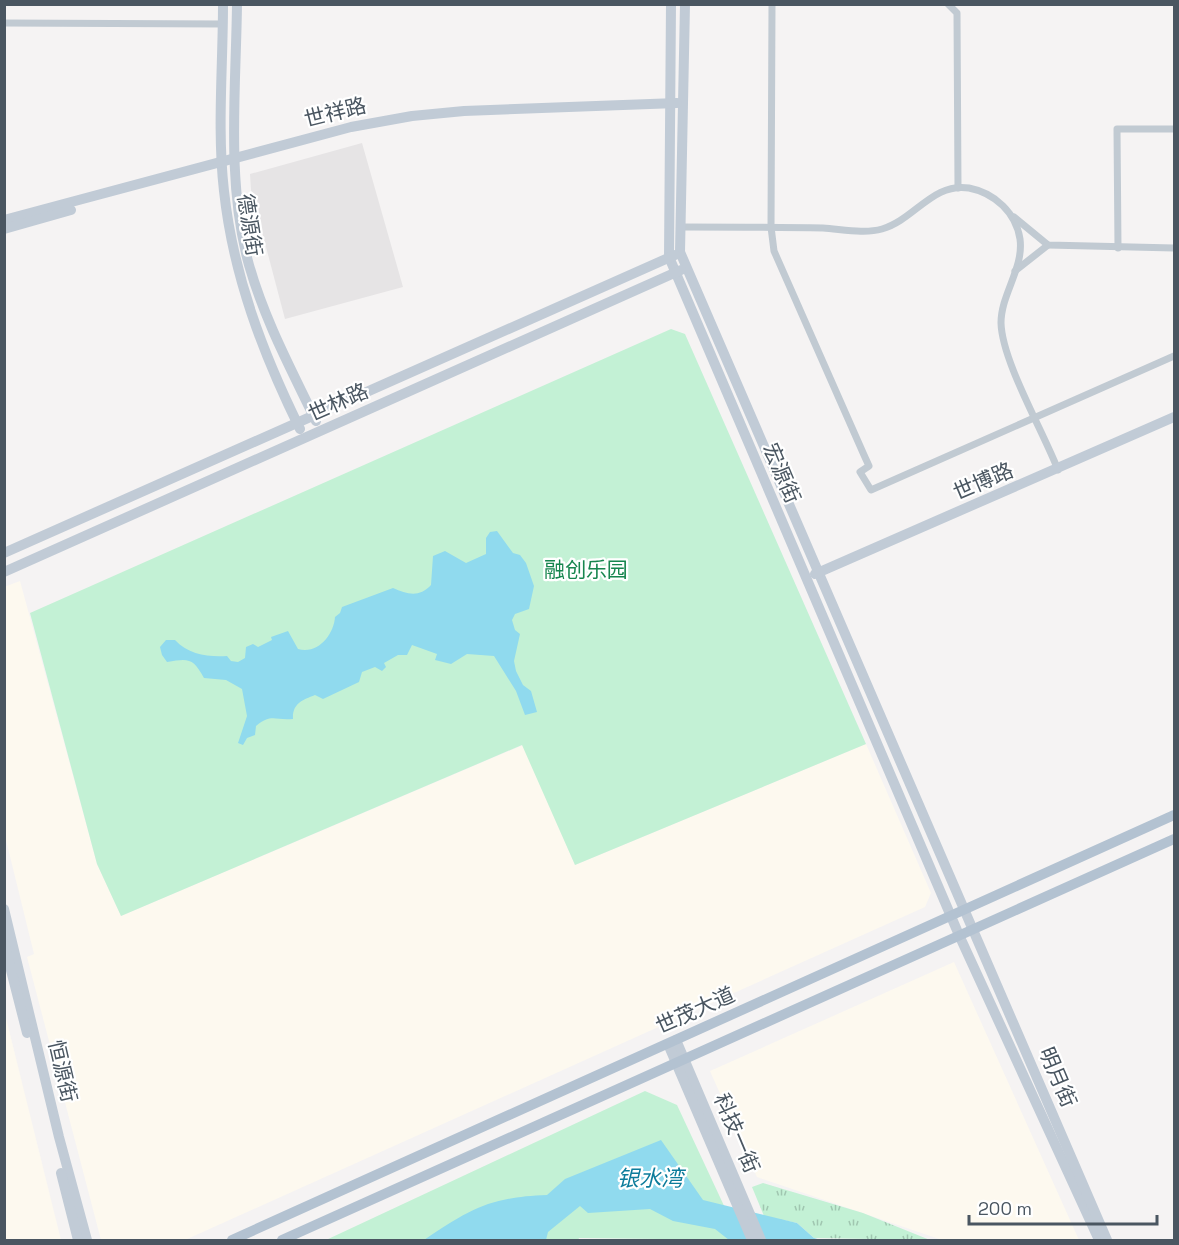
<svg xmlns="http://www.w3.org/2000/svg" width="1179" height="1245" font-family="'Space Grotesk','Noto Sans SC',sans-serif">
	<defs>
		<pattern id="grass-tufts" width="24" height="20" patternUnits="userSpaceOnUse" patternTransform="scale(1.5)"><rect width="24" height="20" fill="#c3f1d5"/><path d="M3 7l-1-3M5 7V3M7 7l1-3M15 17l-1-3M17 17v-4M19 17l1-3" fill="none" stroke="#a0c6b0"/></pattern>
	</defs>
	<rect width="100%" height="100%" fill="#f5f3f3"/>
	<g fill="#fdf9ef">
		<polygon points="20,581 97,864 121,916 523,745 575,865 866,744 931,893 925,907 185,1240 101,1240 27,957 34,954 5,836 4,587"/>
		<polygon points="954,962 1079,1240 942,1240 757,1177 710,1071"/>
		<polygon points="5,1014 61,1240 5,1240"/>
	</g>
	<polygon fill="#e6e4e5" points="362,143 403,287 285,319 251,190 250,174"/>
	<polygon fill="url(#grass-tufts)" points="763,1183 863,1213 930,1240 814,1238 797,1223 764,1216 752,1187"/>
	<g fill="#c3f1d5">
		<polygon points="671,329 685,334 866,744 575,865 522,745 121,916 97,864 30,613"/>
		<polygon points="645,1091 677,1105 740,1240 579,1238 578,1240 326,1240"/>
	</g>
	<g fill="#90daee">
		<path d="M497,531l16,22 7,2 6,8 8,23 -5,23 -14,5 -3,6 3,10 5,4 -6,27 2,10 7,14 8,6 6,21 -12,3 -9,-24 -22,-35 -27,-2 -16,10 -16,-4 2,-6 -25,-9 -5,10h-9l-14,8 2,4 -4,4 -7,-4 -13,5 -3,10 -36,17 -8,-4c-13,5 -23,9 -22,24 -18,2 -21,-6 -37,7l-1,9 -8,3 -4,7 -5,-2 9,-27 -5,-27 -16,-9 -22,-2c-11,-20 -15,-20 -37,-16l-5,-7 -2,-8 6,-7h9c14,15 33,17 52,16l4,5 7,1 7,-4 1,-11 7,-3 5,3 14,-7 -1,-3 17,-6 10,18c20,6 36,-15 37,-32l5,-4 2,-6 51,-19c14,6 26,10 38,-3l2,-29 12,-5 21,12 20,-9v-16l4,-6z"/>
		<path d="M661,1140l42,60 94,23 17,15 7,2h-92l-14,-11 -42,-8 -23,-12 -62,4 -8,-7 -32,26 -2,8h-122c46,-31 66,-43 123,-45l18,-16z"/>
	</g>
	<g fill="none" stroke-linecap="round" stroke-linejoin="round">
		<g stroke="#c1cad2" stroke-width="7">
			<polyline points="772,4 771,227 774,251 864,455 869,466 860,472 871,490 1174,356"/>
			<polyline points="948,4 957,13 958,188"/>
			<polyline points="4,23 223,24"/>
			<polyline points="1014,217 1048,245 1174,248"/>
			<path d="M682,227c47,0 94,0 141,1 18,1 41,6 59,1 32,-9 51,-47 87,-41 26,5 47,25 51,51 4,29 -19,55 -19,84 1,38 42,108 57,147"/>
			<polyline points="1118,248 1117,129 1174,129"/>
			<polyline points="1015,271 1048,245"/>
		</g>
		<g stroke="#c1cbd6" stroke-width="10">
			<path d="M223,4c0,62 -6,126 1,187 9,84 39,163 76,238"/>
			<path d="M237,4c-1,86 -11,178 12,261 16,56 42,104 67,156"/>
			<polyline points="671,4 669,257 959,935 1099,1240"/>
			<polyline points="685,4 680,252 1107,1240"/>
			<polyline points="4,220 351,127 412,116 464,111 677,103"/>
			<polyline points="4,229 71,210"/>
			<polyline points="4,553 675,255"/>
			<polyline points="4,572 681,270"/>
			<polyline points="815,574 1174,417"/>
			<polyline points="4,909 59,1137 87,1240"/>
			<polyline points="4,943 27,1033"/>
			<polyline points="676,1040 761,1240"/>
			<polyline points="668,1044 752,1240"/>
			<polyline points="61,1173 78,1240"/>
		</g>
		<g stroke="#b3c2d1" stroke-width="10">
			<polyline points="232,1240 1174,815"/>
			<polyline points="282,1240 1174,839"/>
		</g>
	</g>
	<g text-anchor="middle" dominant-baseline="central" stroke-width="4.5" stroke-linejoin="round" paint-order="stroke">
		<g font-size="21" fill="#4a5661" stroke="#fff">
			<text transform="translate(335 112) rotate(-14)">世祥路</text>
			<text transform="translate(250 225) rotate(81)">德源街</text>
			<text transform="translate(338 402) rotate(-24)">世林路</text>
			<text transform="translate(782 473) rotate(67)">宏源街</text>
			<text transform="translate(983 481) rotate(-23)">世博路</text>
			<text transform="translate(695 1010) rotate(-24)">世茂大道</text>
			<text transform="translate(63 1071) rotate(77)">恒源街</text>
			<text transform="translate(1058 1077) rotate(67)">明月街</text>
			<text transform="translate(737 1133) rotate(67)">科技一街</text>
		</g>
		<g font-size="21" fill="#17864f" stroke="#fff">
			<text x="586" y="569">融创乐园</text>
		</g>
		<g font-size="22" font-style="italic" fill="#0c7c9b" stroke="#fff">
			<text x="650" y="1178">银水湾</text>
		</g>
	</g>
	<rect width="1179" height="1245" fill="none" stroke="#4a5661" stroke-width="12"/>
	<path d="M969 1215v9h188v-9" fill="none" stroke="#4a5661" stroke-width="3"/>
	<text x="978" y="1215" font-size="18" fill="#4a5661" stroke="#ffffff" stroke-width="4.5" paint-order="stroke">200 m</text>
</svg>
